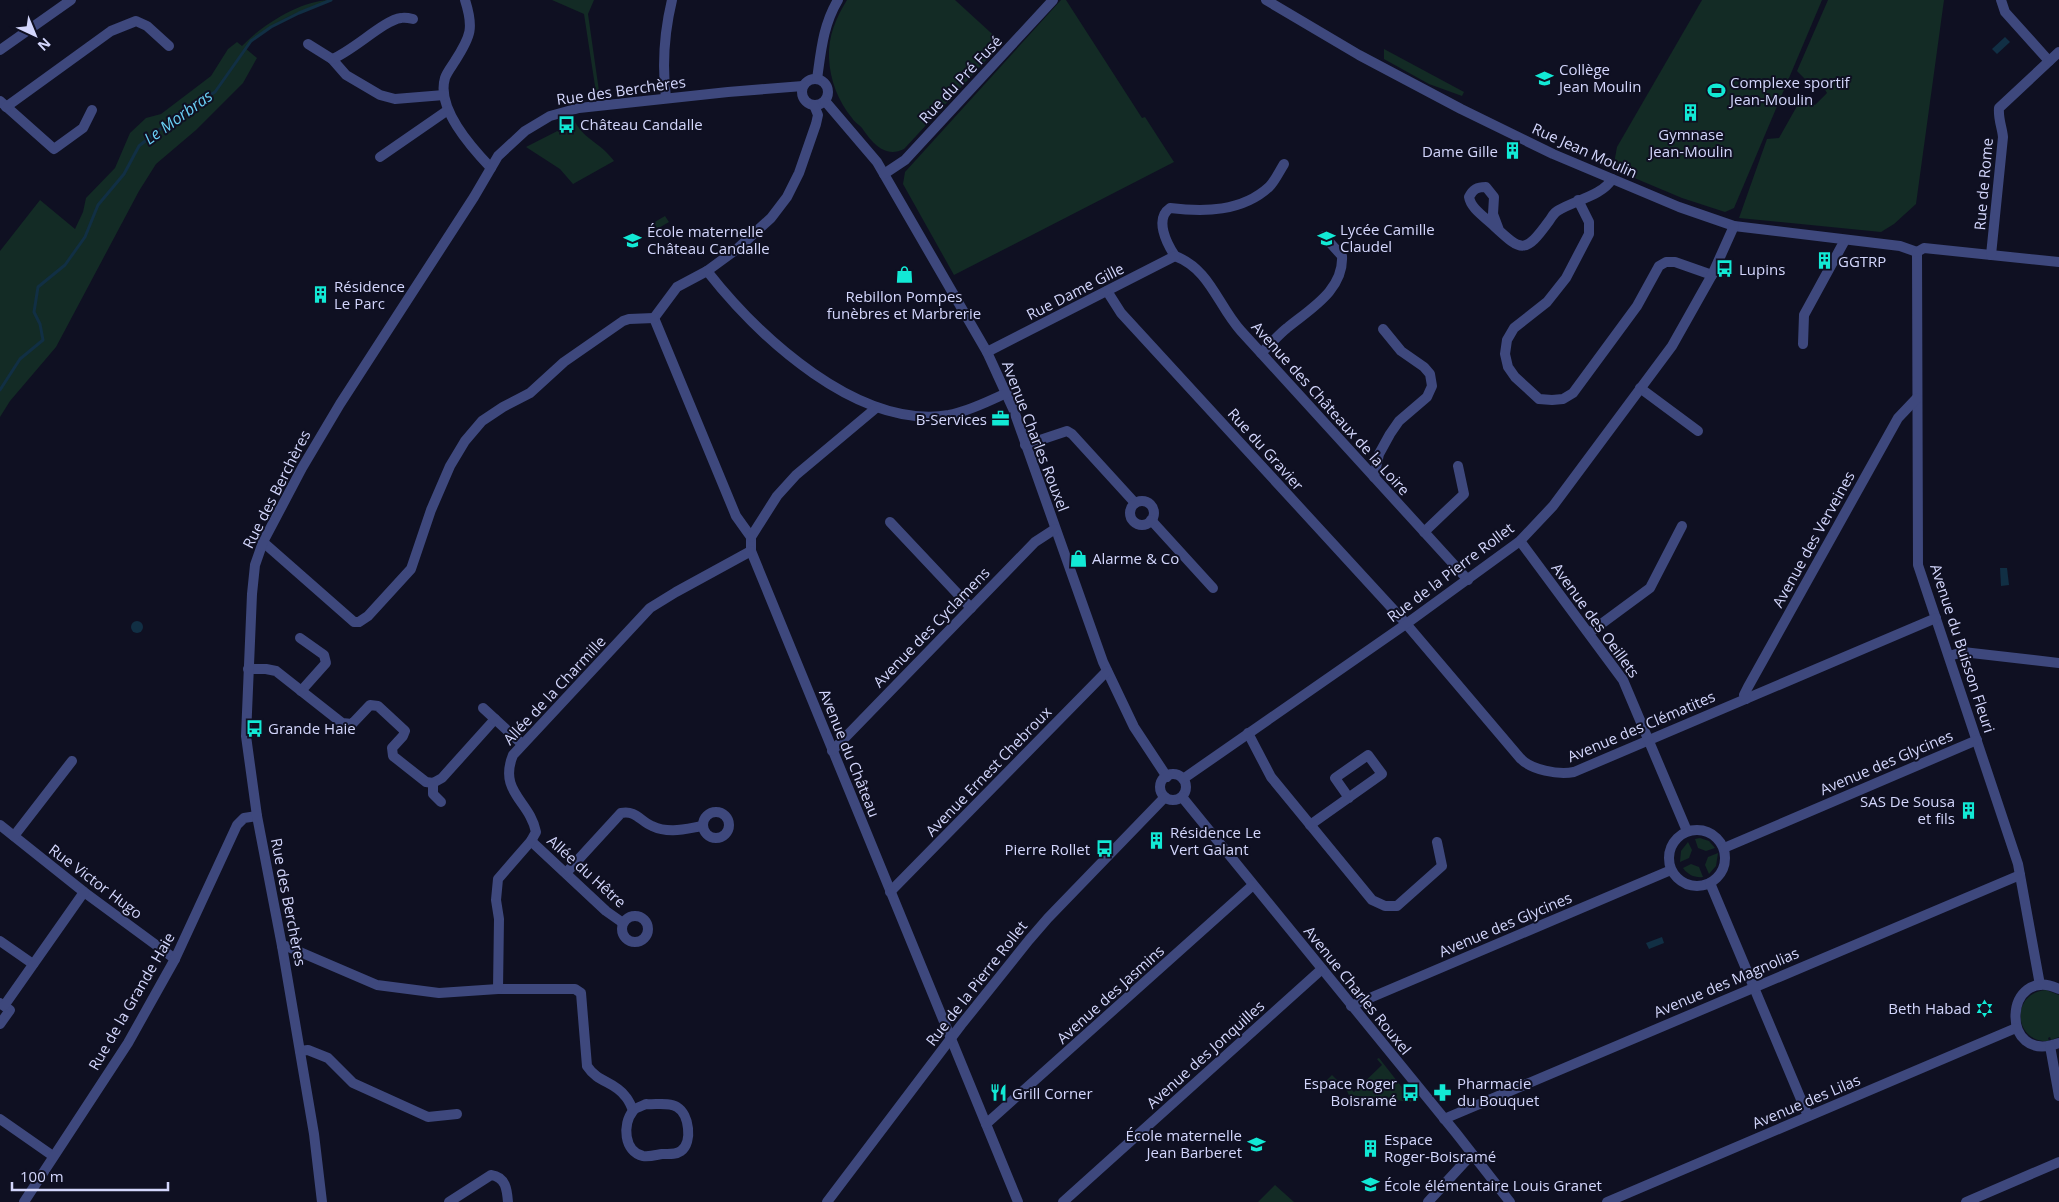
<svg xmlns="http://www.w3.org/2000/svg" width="2059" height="1202" font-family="'Open Sans',sans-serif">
	<rect width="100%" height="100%" fill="#0f1022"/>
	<g fill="#132b25">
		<path d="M331,0c-30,10 -65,24 -86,48l12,10 -14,25 -47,47 -40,34 -17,27 -83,156 -46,54 -10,16v-166l40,-51 35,29 8,-17 3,-14 29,-30 15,-35 16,-15 15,-4 50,-38 17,-27 9,-7 5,4c20,-21 59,-46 89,-46z"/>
		<polygon points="552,0 594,0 588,14 600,98 597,99 584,14"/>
		<path d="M847,0h108l47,43 -98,106c-20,10 -33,-8 -42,-21 -3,-4 -7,-5 -10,-10 -14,-17 -22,-38 -23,-60 -1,-22 7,-40 18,-58z"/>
		<polygon points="1061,0 1066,0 1142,118 1145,117 1174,162 954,275 903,184 905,172"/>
		<polygon points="1702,0 1822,0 1734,208 1725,212 1682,198 1613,169 1617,147"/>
		<polygon points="1828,0 1944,0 1916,204 1894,224 1881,232 1739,218 1767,139 1779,138 1801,99 1815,105 1827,93 1820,81 1811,85 1797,71"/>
		<polygon points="1384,49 1464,92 1462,96 1429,84 1384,59"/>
		<path d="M575,122c10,18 26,21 39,39l-41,23 -13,-15 -34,-22z"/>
		<polygon points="665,216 669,222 657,229 653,223"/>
		<polygon points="1700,838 1709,841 1715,848 1706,851 1698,848 1695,839"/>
		<polygon points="1688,842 1692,850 1689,858 1680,862 1681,851"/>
		<polygon points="1718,853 1716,866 1709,874 1705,865 1708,857"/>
		<path d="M1691,864l8,3 4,10c-8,1 -15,-2 -20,-9z"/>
		<path d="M2046,990l13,5v42l-8,3 -1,-3 -2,1 1,3c-36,2 -39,-48 -3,-51z"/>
		<polygon points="1379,1058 1404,1090 1402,1092 1406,1096 1409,1095 1412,1102 1349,1095 1346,1089 1349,1087 1354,1092 1382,1065 1377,1059"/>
		<polygon points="1332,1075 1337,1080 1322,1093 1318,1089"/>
		<polygon points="1275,1185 1294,1202 1258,1202"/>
	</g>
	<g fill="#112f44">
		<polygon points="2005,37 2010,42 1997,54 1992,49"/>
		<polygon points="2000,568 2007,568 2009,585 2001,586"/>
		<circle cx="137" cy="627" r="6"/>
		<polygon points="1662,937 1664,943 1649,949 1646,943"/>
	</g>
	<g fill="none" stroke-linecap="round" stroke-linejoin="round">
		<polyline stroke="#112f44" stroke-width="3" points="0,390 20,359 43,340 40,324 34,312 38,287 65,265 85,237 98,205 124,174 139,146 179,114 215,92 251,41 271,27 299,13 331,0"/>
		<g stroke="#3e487d" stroke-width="10">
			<path d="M465,0c9,28 6,36 -10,61 -3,5 -8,11 -10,17 -9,30 26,69 46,90"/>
			<polyline points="1266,0 1359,55 1461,109 1553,154 1679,207 1734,226 1900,246 1917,252"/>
			<polyline points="2001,0 2005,12 2049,61"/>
			<polyline points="308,44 332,59 346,75 380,95 395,99 444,95"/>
			<polyline points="0,50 71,0"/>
			<path d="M332,59c21,-8 52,-39 69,-41 4,-1 8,0 12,1"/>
			<circle cx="815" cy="92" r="13"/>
			<path d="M817,79c4,-28 6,-54 21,-79"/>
			<path d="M666,98c-4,-33 -2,-65 6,-98"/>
			<polyline points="0,101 54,149 83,128 92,110"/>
			<polyline points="825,101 877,162 987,352 1014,411 1103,662 1134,727 1167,777"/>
			<polyline points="6,107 111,31 136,21 147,26 169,46"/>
			<polyline points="380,157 448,110"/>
			<polyline points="884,174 905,160 1053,0"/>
			<polyline points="1578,200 1589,222 1589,234 1566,278 1547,302 1514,328 1507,340 1505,354 1508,367 1515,377 1539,399 1552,400 1563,399 1573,393 1637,306 1659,266 1666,262 1675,262 1712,275"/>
			<path d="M1499,230l-6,-16 1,-17 -8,-10c-9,0 -13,2 -17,10 2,12 16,20 25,29 28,26 31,28 55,-5 3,-4 5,-9 10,-11 16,-10 43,-14 53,-31"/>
			<polyline points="1917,252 1918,565 2018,864 2040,985"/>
			<polyline points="1917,252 1924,248 2059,262"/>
			<path d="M1991,255l12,-118c-1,-10 -5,-18 -4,-29l60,-56"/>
			<path d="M1175,256c35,13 43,50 66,75 75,83 151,166 227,249"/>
			<path d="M1175,256c-8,-12 -21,-37 -5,-48 34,4 72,4 99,-21 6,-6 10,-15 15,-23"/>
			<path d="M707,271c52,66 151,159 242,144 21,-4 39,-14 58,-22"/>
			<path d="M1107,291l14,22 281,306 118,139c11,12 38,17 54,14l362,-154"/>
			<polyline points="654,318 736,516 751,537 751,551 1018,1202"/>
			<polyline points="654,318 677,287 707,271 737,249 771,218 787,197 799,173 816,124 818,115 814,105"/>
			<polyline points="1803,344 1804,315 1845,240"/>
			<polyline points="987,352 1175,256"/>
			<path d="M1261,353c9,-8 17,-18 26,-25 23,-19 57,-38 55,-72l-18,-20"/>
			<polyline points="1640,388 1698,431"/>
			<polyline points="1025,445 1067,431 1072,434 1135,503"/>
			<polyline points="1374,477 1379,454 1390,434 1399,421 1427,397 1432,386 1430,374 1424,367 1401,351 1383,329"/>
			<circle cx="1142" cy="513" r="12"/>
			<polyline points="1151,520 1213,588"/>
			<polyline points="890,522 971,608"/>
			<polyline points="1424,532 1464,494 1458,466"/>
			<polyline points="751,537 777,496 796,475 876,408"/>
			<polyline points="1520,541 1623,680 1687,831"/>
			<polyline points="263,542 354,622 359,622 368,616 411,569 431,510 450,466 465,441 482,421 503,407 530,393 564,362 623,321 629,319 654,318"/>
			<polyline points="1589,633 1650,588 1682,526"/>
			<polyline points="300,638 324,655 326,663 301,691"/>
			<polyline points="1949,656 1963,652 2059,663"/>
			<polyline points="248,669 266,669 276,671 342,723 352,724 370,705 378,706 405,731 403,736 392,748 393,756 426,782 433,783 442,778 495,719"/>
			<polyline points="1746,699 1744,695 1748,687 1898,418 1917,398"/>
			<polyline points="483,708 522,744"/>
			<polyline points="1248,733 1271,777 1372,900 1385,906 1397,906 1442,866 1437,842"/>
			<polyline points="832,751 1035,542 1055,529"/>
			<circle cx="1173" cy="787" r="13"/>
			<polyline points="1183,779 1406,624 1520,541 1553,506 1672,346 1712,275 1734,226"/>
			<polyline points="433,783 433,794 441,802"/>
			<polyline points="1182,797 1456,1133 1510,1202"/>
			<circle cx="716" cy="825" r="13"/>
			<polyline points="0,825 84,892 175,959"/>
			<polyline points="1310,825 1382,774 1368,755 1335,778 1349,798"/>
			<circle cx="1697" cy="858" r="28"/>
			<polyline points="14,836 72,761"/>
			<polyline points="531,841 606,911 623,923"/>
			<polyline points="1724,848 1977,740"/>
			<path d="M566,873l55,-60c15,-3 19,8 31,13 17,8 33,3 51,0"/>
			<polyline points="1710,883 1808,1116"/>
			<polyline points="890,892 1107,671"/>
			<circle cx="635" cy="929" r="13"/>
			<polyline points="0,941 33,964"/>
			<path d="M282,946h4l91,39 62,8 59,-4h77l6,4 6,73c11,17 27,15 38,30 4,4 6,10 8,14"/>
			<path d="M498,989l1,-70 -3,-19 2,-21 33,-38 5,-9c-6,-31 -38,-40 -23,-77l137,-147 26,-16 75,-41"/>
			<path d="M2059,989c-55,-26 -61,77 0,54"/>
			<polyline points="0,1003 10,1010 0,1024"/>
			<polyline points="4,1006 84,892"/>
			<polyline points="1351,1006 1671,870"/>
			<polyline points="2050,1046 2059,1096"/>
			<polyline points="300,1051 308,1050 328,1058 353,1083 428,1117 457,1114"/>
			<path d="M646,1104c9,1 23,-2 31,3 12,7 16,35 4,44 -6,4 -12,3 -19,3 -6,1 -13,3 -19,2 -19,-4 -21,-32 -10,-45 2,-3 9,-5 13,-7z"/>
			<polyline points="0,1119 53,1156"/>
			<polyline points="1444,1119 2020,875"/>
			<polyline points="986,1124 1253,885"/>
			<polyline points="24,1202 128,1043 175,959 237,825 244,818 257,816"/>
			<polyline points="322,1202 314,1134 282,946 257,816 246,736 252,594 255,565 263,542 302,468 340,404 474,197 498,156 525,131 550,116 579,108 728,92 803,86"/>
			<path d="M449,1202l42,-27c15,2 16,15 17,27"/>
			<polyline points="827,1202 961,1025 1029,940 1048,918 1165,797"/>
			<polyline points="1063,1202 1322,969"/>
			<polyline points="1428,1202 1472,1154"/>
			<polyline points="1607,1202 2016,1028"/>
			<polyline points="1966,1202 2059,1162"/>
		</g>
	</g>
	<defs>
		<symbol id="school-bare" viewBox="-9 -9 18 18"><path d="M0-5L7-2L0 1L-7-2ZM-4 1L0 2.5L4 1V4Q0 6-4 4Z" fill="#12e9d5" stroke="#0f1022" stroke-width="2.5" paint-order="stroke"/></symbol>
		<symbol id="stadium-bare" viewBox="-9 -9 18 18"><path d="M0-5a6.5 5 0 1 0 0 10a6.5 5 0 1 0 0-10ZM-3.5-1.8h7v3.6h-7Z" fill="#12e9d5" stroke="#0f1022" stroke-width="2.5" paint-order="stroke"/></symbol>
		<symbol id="building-bare" viewBox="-9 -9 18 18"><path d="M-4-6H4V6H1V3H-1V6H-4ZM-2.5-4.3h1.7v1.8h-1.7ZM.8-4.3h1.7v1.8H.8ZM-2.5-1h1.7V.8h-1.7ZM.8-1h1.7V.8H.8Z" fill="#12e9d5" stroke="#0f1022" stroke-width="2.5" paint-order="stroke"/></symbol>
		<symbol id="bus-bare" viewBox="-9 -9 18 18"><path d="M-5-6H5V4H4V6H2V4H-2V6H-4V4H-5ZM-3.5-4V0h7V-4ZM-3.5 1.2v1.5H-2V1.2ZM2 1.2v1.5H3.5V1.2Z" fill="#12e9d5" stroke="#0f1022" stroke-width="2.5" paint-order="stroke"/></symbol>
		<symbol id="shop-bare" viewBox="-9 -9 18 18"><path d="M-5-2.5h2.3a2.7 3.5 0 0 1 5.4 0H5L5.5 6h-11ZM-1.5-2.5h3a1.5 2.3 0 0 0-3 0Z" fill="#12e9d5" stroke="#0f1022" stroke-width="2.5" paint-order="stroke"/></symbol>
		<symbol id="office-bare" viewBox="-9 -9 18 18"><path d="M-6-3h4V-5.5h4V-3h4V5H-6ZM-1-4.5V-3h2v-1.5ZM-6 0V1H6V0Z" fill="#12e9d5" stroke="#0f1022" stroke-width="2.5" paint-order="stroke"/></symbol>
		<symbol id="synagogue-bare" viewBox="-9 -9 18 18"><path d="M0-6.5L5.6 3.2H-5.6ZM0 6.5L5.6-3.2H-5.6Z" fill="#12e9d5" stroke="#0f1022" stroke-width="2.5" paint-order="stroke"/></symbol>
		<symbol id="pharmacy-bare" viewBox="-9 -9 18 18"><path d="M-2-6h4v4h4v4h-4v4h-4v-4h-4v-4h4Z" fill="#12e9d5" stroke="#0f1022" stroke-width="2.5" paint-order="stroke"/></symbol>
		<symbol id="restaurant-bare" viewBox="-9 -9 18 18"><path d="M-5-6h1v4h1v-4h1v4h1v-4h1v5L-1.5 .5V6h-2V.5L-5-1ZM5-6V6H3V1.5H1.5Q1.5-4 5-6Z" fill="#12e9d5" stroke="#0f1022" stroke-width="2.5" paint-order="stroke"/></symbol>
	</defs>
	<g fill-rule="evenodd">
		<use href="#school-bare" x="1532" y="66" width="25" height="25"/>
		<use href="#stadium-bare" x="1704" y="78" width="25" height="25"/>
		<use href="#building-bare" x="1678" y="100" width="25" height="25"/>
		<use href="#bus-bare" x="554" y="112" width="25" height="25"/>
		<use href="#building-bare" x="1500" y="138" width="25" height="25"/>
		<use href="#school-bare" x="1314" y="226" width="25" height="25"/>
		<use href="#school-bare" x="620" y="228" width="25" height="25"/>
		<use href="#building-bare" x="1812" y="248" width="25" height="25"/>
		<use href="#bus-bare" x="1712" y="256" width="25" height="25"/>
		<use href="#shop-bare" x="892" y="262" width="25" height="25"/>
		<use href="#building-bare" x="308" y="282" width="25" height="25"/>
		<use href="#office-bare" x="988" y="406" width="25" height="25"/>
		<use href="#shop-bare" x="1066" y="546" width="25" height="25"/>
		<use href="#bus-bare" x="242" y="716" width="25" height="25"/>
		<use href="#building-bare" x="1956" y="798" width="25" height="25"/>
		<use href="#building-bare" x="1144" y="828" width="25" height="25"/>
		<use href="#bus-bare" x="1092" y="836" width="25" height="25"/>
		<use href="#synagogue-bare" x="1972" y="996" width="25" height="25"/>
		<use href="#bus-bare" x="1398" y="1080" width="25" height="25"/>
		<use href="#pharmacy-bare" x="1430" y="1080" width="25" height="25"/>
		<use href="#restaurant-bare" x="986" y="1080" width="25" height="25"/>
		<use href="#school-bare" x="1244" y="1132" width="25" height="25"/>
		<use href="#building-bare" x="1358" y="1136" width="25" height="25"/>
		<use href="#school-bare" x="1358" y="1172" width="25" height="25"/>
	</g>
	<g text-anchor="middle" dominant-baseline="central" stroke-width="4" stroke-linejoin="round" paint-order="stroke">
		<g font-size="15" fill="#d3d6fc" stroke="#0f1022" text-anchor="start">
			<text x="1559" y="69">Collège<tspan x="1559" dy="17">Jean Moulin</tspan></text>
			<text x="1730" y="82">Complexe sportif<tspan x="1730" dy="17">Jean-Moulin</tspan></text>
			<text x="580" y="124">Château Candalle</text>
			<text x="1691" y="134" text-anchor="middle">Gymnase<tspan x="1691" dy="17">Jean-Moulin</tspan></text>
			<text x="1498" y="151" text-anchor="end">Dame Gille</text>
			<text x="1340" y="229">Lycée Camille<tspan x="1340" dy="17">Claudel</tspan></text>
			<text x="647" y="231">École maternelle<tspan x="647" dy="17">Château Candalle</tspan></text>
			<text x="1838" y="261">GGTRP</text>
			<text x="1739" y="269">Lupins</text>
			<text x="334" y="286">Résidence<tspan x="334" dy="17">Le Parc</tspan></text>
			<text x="904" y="296" text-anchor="middle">Rebillon Pompes<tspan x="904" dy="17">funèbres et Marbrerie</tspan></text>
			<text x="987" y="419" text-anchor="end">B-Services</text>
			<text x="1092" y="558">Alarme &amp; Co</text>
			<text x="268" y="728">Grande Haie</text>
			<text x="1955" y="801" text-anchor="end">SAS De Sousa<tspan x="1955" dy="17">et fils</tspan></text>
			<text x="1170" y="832">Résidence Le<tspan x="1170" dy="17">Vert Galant</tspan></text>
			<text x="1090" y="849" text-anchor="end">Pierre Rollet</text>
			<text x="1971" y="1008" text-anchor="end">Beth Habad</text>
			<text x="1397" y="1083" text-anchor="end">Espace Roger<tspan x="1397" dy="17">Boisramé</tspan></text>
			<text x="1457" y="1083">Pharmacie<tspan x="1457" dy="17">du Bouquet</tspan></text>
			<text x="1012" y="1093">Grill Corner</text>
			<text x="1242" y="1135" text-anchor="end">École maternelle<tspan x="1242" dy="17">Jean Barberet</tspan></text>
			<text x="1384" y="1139">Espace<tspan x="1384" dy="17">Roger-Boisramé</tspan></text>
			<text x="1384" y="1185">École élémentaire Louis Granet</text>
		</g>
		<g font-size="15" fill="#d3d6fc" stroke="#0f1022">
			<text transform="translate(960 79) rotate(-47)">Rue du Pré Fusé</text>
			<text transform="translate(621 90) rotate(-8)">Rue des Berchères</text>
			<text transform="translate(1585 150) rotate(24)">Rue Jean Moulin</text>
			<text transform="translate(1983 184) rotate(-85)">Rue de Rome</text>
			<text transform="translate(1075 291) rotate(-27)">Rue Dame Gille</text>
			<text transform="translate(1331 408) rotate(48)">Avenue des Châteaux de la Loire</text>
			<text transform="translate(1036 436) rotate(69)">Avenue Charles Rouxel</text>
			<text transform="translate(1266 449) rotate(48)">Rue du Gravier</text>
			<text transform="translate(276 489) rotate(-63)">Rue des Berchères</text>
			<text transform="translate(1813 539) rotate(-61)">Avenue des Verveines</text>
			<text transform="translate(1450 572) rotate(-37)">Rue de la Pierre Rollet</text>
			<text transform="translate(1596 620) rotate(54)">Avenue des Oeillets</text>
			<text transform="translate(931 627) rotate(-46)">Avenue des Cyclamens</text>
			<text transform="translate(1963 648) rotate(72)">Avenue du Buisson Fleuri</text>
			<text transform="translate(554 690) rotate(-47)">Allée de la Charmille</text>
			<text transform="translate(1641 726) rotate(-23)">Avenue des Clématites</text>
			<text transform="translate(850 753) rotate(68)">Avenue du Château</text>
			<text transform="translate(1886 762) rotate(-23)">Avenue des Glycines</text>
			<text transform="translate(988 771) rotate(-46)">Avenue Ernest Chebroux</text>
			<text transform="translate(587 871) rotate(42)">Allée du Hêtre</text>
			<text transform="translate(96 881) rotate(37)">Rue Victor Hugo</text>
			<text transform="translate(289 902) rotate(79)">Rue des Berchères</text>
			<text transform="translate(1505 924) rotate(-23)">Avenue des Glycines</text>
			<text transform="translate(1726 982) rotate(-23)">Avenue des Magnolias</text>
			<text transform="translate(976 983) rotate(-52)">Rue de la Pierre Rollet</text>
			<text transform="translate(1358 990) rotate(51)">Avenue Charles Rouxel</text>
			<text transform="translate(1110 994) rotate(-42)">Avenue des Jasmins</text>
			<text transform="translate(131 1001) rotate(-60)">Rue de la Grande Haie</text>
			<text transform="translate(1205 1054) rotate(-42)">Avenue des Jonquilles</text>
			<text transform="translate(1806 1101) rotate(-23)">Avenue des Lilas</text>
		</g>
		<g font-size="16" font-style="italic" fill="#69cff4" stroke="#0f1022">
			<text transform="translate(178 117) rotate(-36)">Le Morbras</text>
		</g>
	</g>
	<g transform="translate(35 35) rotate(136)" stroke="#0f1022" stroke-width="4" paint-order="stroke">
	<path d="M0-4L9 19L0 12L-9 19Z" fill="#d3d6fc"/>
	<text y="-8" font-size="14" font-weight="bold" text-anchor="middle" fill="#d3d6fc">N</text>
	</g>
	<path d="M12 1182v8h156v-8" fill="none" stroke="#d3d6fc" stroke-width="2.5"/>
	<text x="20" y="1182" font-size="15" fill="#d3d6fc" stroke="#0f1022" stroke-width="4" paint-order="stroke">100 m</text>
</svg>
